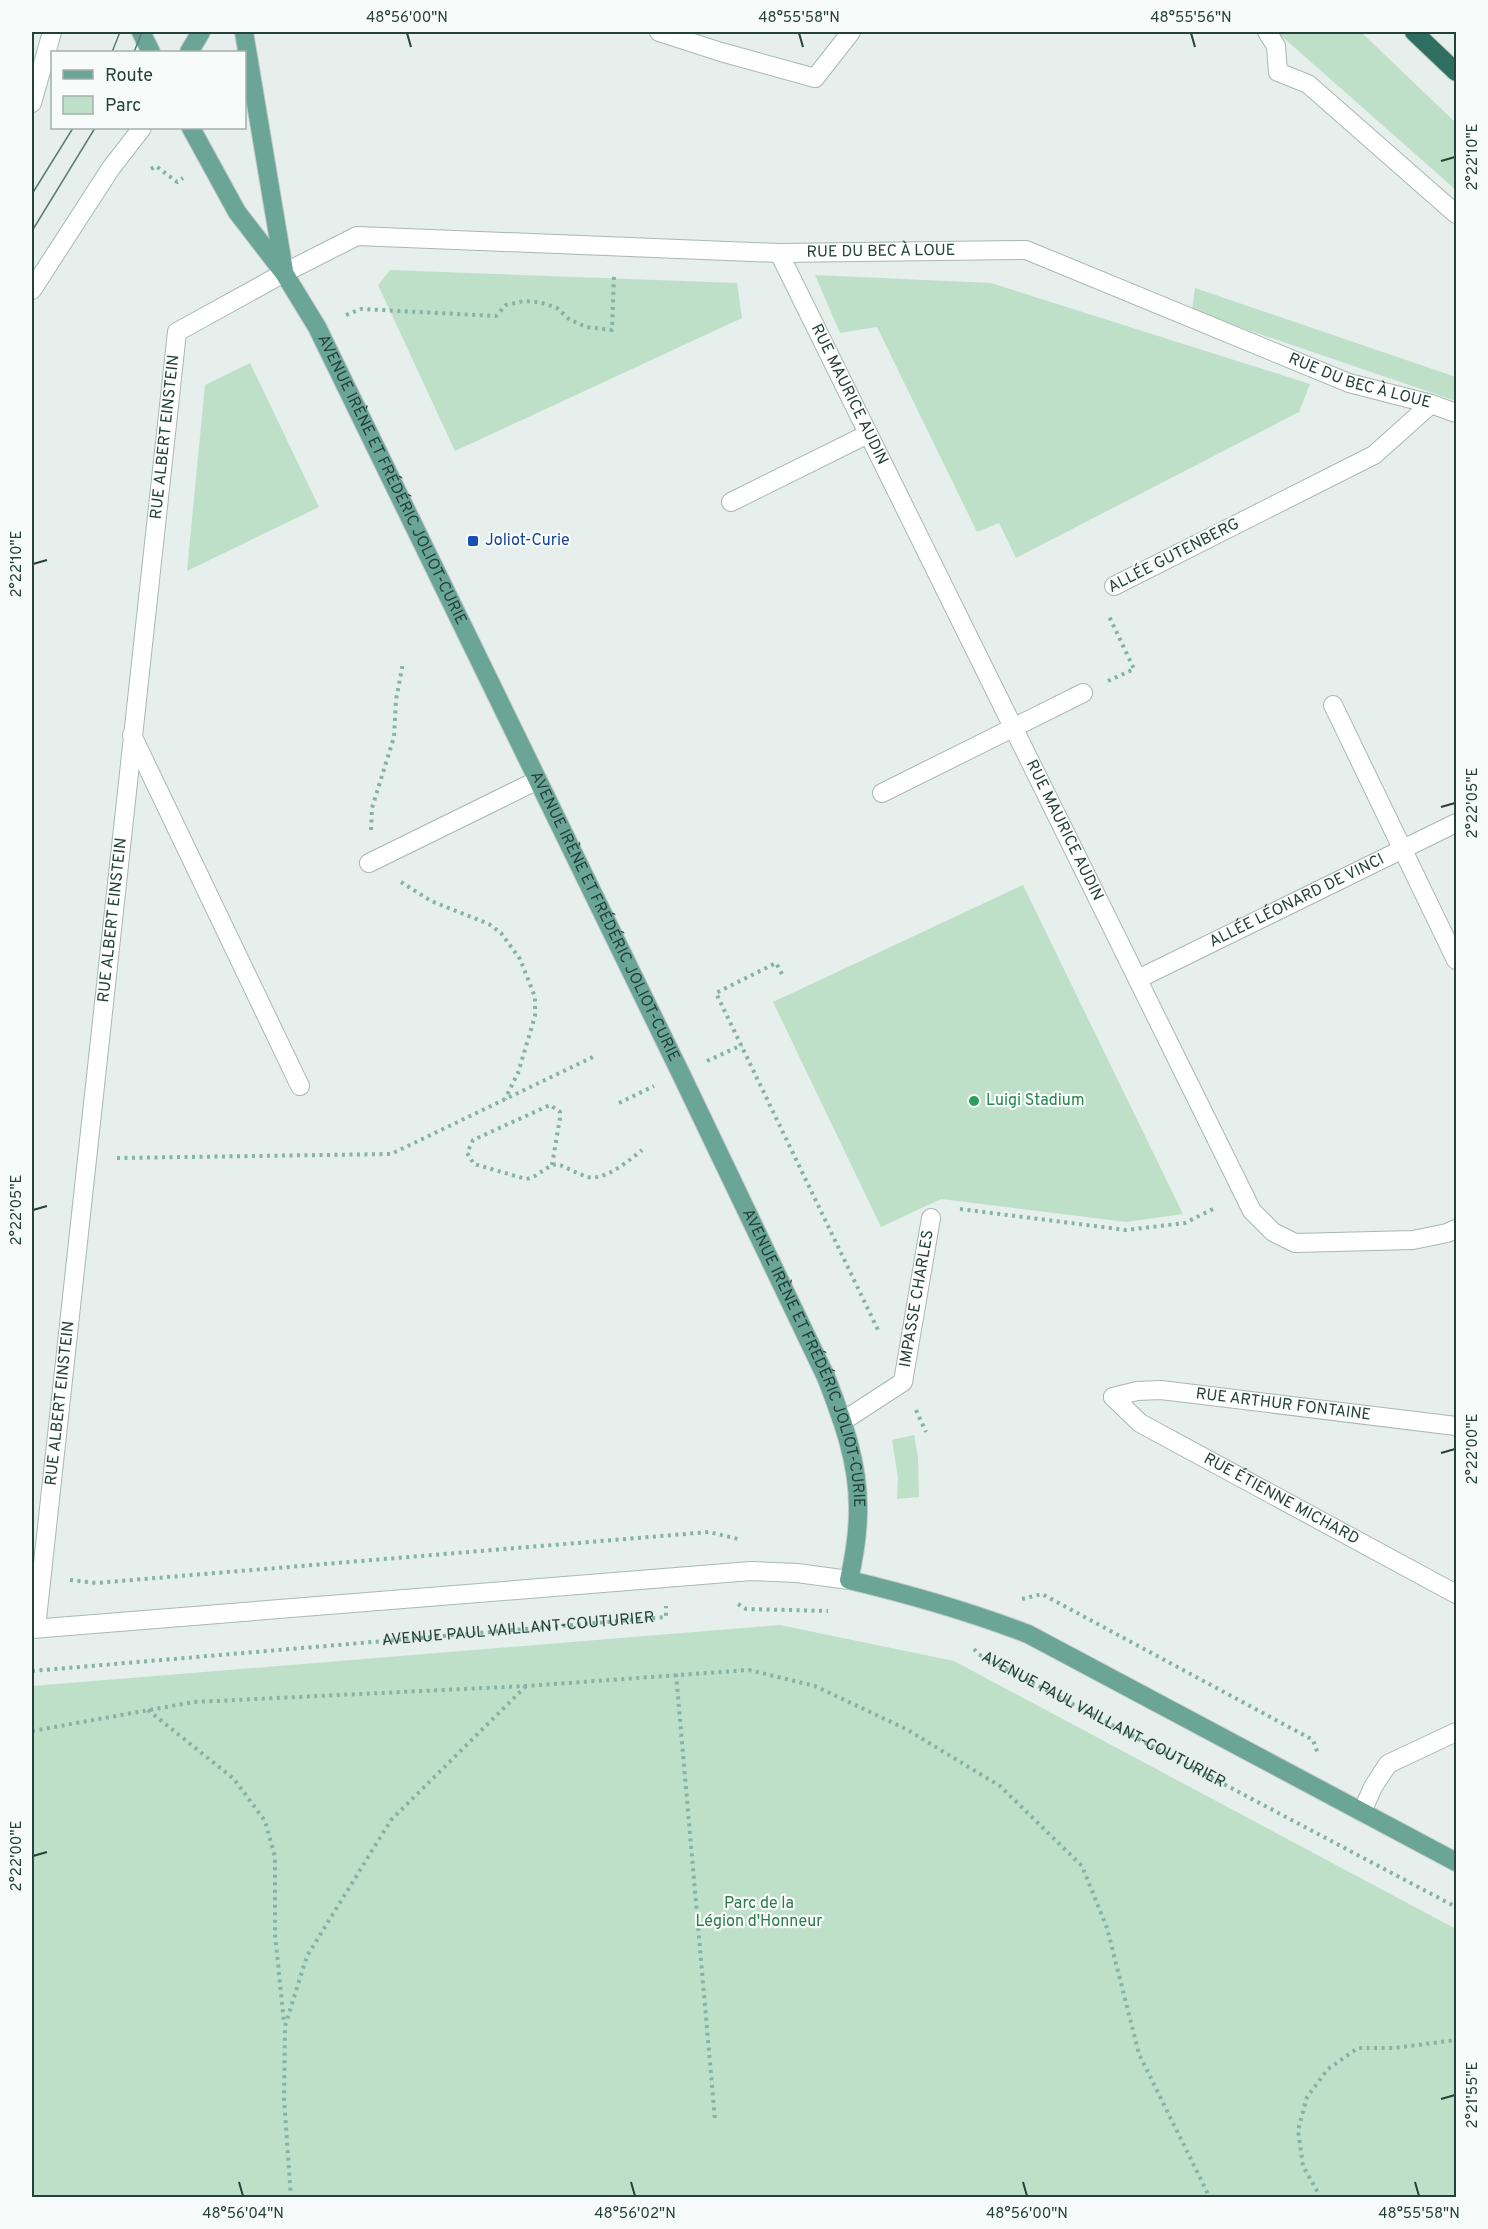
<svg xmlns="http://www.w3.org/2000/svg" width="1488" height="2229" font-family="Overpass,sans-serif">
	<rect width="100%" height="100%" fill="#e6efeb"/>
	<g fill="#bfe0c8">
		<polygon points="1277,32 1361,32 1456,123 1456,190"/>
		<polygon points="390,270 737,283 742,318 455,451 378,285"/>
		<polygon points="815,275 991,283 1310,384 1299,412 1016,558 999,523 977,532 877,327 840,333"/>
		<polygon points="1195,288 1456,377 1456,401 1192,311"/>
		<polygon points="250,363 319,507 187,571 205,385"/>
		<polygon points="1023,885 1183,1214 1126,1222 941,1199 881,1227 773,1002"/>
		<polygon points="914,1435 918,1457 919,1497 897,1499 898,1478 892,1440"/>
		<polygon points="780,1625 954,1661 1456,1929 1456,2197 32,2197 32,1686"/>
	</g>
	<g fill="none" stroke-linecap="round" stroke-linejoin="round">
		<defs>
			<g id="lane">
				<polyline points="659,32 721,52 815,78 851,32"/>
				<polyline points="1267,32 1276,46 1278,72 1308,84 1456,214"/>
				<polyline points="731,502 868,434"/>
				<polyline points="1114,586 1374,455 1431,404"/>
				<polyline points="1333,705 1456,960"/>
				<polyline points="132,735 300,1086"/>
				<polyline points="882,793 1083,693"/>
				<polyline points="369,863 538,780"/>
				<path id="s3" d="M1138,979l318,-156"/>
				<path id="s4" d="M843,1421l60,-39 28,-164"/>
			</g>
			<g id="street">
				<path id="s5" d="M779,253l473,958 21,21 22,11 118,-3 34,-7 9,-4"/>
				<path id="s6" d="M1113,1397l27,26 316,171"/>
				<path id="s7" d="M1113,1397l24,-6 24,-1 295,36"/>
				<path id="s8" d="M36,1628l141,-1296 107,-59 73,-37 422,17 247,-3 323,133 82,21 25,9"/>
				<polyline points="1362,1812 1373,1787 1388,1764 1456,1732"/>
			</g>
			<g id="secondary">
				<polyline points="32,103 52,32"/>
				<polyline points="32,290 111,168 142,128"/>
				<polyline points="32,1629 751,1571 797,1573 849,1580"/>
			</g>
			<g id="primary">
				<polyline points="141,32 151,52"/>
				<polyline points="244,32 284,271"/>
				<polyline points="189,52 201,32"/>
				<path id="s9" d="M191,128l46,84 47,61 33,54 364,747 145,303c17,44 33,87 32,134 0,23 -4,47 -9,69 63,15 119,31 179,54l428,228"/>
			</g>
			<polyline id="highway" points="1414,32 1456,72"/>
		</defs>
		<use href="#lane" stroke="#a8b8b2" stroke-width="20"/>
		<use href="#street" stroke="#a8b8b2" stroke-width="20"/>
		<use href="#secondary" stroke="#a4bbb3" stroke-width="20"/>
		<use href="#primary" stroke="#c2cac8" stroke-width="20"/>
		<use href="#highway" stroke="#c2cac8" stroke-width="20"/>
		<g stroke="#86b3a5" stroke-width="4" stroke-dasharray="3 4.5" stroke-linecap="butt">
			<polyline points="151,169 156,166 177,182 183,178"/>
			<polyline points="346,315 361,309 496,316 506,305 524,301 539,302 557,308 569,319 586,327 612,330 614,275"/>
			<polyline points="1108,681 1134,669 1108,614"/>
			<polyline points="371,830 372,808 394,737 396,700 403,663"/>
			<polyline points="401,882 431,901 489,924 501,933 520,959 535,997 535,1016 518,1073 505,1099"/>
			<polyline points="782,974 776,963 716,993 879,1332"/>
			<polyline points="707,1061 742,1045"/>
			<polyline points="619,1103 654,1086"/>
			<polyline points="117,1158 391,1154 595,1056"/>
			<path d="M552,1165l8,-47v-6l-10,-7 -77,35 -6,13 7,11 52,15c13,-2 19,-13 31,-15 10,3 20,10 31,13 17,4 42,-17 54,-27"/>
			<polyline points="960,1209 1126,1230 1185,1223 1217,1207"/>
			<polyline points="916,1410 926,1432"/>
			<polyline points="70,1580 96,1583 709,1532 738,1539"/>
			<polyline points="1022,1599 1042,1594 1313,1740 1318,1754"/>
			<polyline points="738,1604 746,1609 828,1611"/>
			<path id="s1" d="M974,1649l4,5 478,253"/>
			<path id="s2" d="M32,1671l634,-54v-11"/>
			<polyline points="676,1674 715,2120"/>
			<polyline points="148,1710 234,1779 265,1821 275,1857 275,1934 284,2023"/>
			<polyline points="32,1731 194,1702 526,1686 749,1670 815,1686 906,1729 1000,1786 1082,1866 1107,1928 1139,2054 1210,2198"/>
			<polyline points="291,2198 284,2098 285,2026 307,1956 391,1820 525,1687"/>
			<polyline points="1321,2198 1303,2166 1298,2130 1307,2097 1328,2069 1358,2048 1394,2048 1456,2040"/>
		</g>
		<use href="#lane" stroke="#fff" stroke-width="18"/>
		<use href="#street" stroke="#fff" stroke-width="18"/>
		<use href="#secondary" stroke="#fff" stroke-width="18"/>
		<use href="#primary" stroke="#6aa596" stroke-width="18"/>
		<use href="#highway" stroke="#2f6f62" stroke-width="18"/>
		<g stroke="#5f7d75" stroke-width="1.5">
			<polyline points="112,52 120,32"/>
			<polyline points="134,52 142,32"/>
			<polyline points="32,194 73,128"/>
			<polyline points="32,231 95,128"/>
		</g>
	</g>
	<path fill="none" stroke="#24423a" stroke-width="2" d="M407,33l4,14M799,33l4,14M1191,33l4,14M1441,161l14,-4M33,564l14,-4M1441,807l14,-4M33,1210l14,-4M1441,1453l14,-4M33,1856l14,-4M1441,2099l14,-4M239,2182l4,14M631,2182l4,14M1023,2182l4,14M1415,2182l4,14"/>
	<rect fill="#1a4fb4" stroke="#f7fbf9" stroke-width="2" x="467" y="535" width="12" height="12" rx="3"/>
	<circle fill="#2e9e5b" stroke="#f7fbf9" stroke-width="2" cx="974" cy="1101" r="6"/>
	<g text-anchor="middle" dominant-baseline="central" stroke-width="4.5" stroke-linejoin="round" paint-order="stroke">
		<g font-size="16" fill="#24423a" stroke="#f7fbf9">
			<text stroke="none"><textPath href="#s8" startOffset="2032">RUE DU BEC À LOUE</textPath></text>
			<text stroke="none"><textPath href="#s8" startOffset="2536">RUE DU BEC À LOUE</textPath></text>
			<text stroke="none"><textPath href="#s5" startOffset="158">RUE MAURICE AUDIN</textPath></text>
			<text stroke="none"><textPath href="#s8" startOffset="1198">RUE ALBERT EINSTEIN</textPath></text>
			<text stroke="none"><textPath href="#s9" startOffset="406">AVENUE IRÈNE ET FRÉDÉRIC JOLIOT-CURIE</textPath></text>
			<text transform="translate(1174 556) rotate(-27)">ALLÉE GUTENBERG</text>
			<text stroke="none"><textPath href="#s5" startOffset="644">RUE MAURICE AUDIN</textPath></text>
			<text stroke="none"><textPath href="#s3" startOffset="177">ALLÉE LÉONARD DE VINCI</textPath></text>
			<text stroke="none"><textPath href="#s9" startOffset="892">AVENUE IRÈNE ET FRÉDÉRIC JOLIOT-CURIE</textPath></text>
			<text stroke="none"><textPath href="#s8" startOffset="712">RUE ALBERT EINSTEIN</textPath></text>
			<text stroke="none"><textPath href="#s4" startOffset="156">IMPASSE CHARLES</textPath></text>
			<text stroke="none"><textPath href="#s9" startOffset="1378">AVENUE IRÈNE ET FRÉDÉRIC JOLIOT-CURIE</textPath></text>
			<text stroke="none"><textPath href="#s8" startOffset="226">RUE ALBERT EINSTEIN</textPath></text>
			<text stroke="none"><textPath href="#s7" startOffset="172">RUE ARTHUR FONTAINE</textPath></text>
			<text stroke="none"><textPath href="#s6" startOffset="198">RUE ÉTIENNE MICHARD</textPath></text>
			<text stroke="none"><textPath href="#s2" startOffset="488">AVENUE PAUL VAILLANT-COUTURIER</textPath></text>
			<text stroke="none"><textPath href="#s1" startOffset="148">AVENUE PAUL VAILLANT-COUTURIER</textPath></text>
		</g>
		<g font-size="16" fill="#164399" stroke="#f7fbf9" text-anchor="start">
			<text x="485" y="541">Joliot-Curie</text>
		</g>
		<g font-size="16" fill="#27864d" stroke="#f7fbf9" text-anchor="start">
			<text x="986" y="1101">Luigi Stadium</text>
		</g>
		<g font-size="16" fill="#2d7a4b" stroke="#f7fbf9">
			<text x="759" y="1904">Parc de la<tspan x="759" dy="18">Légion d'Honneur</tspan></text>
		</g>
	</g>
	<rect width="1488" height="2229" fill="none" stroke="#f7fbf9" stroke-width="66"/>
	<rect x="51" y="51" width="195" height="78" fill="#f7fbf9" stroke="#a3b1ad" stroke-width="1.5"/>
	<rect x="63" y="70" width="30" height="9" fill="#6aa596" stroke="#a3b1ad" stroke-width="1.5"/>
	<text x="105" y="81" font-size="18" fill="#24423a">Route</text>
	<rect x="63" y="96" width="30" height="18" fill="#bfe0c8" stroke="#a3b1ad" stroke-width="1.5"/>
	<text x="105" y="111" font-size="18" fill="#24423a">Parc</text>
	<rect x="33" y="33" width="1422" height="2163" fill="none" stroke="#24423a" stroke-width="2"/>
	<g font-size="15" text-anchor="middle" fill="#24423a">
		<text x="407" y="22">48°56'00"N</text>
		<text x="799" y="22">48°55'58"N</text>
		<text x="1191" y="22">48°55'56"N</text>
		<text transform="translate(1472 157) rotate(-90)" y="5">2°22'10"E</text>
		<text transform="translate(16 564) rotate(-90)" y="5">2°22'10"E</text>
		<text transform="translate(1472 803) rotate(-90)" y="5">2°22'05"E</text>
		<text transform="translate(16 1210) rotate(-90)" y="5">2°22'05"E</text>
		<text transform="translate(1472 1449) rotate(-90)" y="5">2°22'00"E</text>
		<text transform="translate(16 1856) rotate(-90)" y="5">2°22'00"E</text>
		<text transform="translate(1472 2095) rotate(-90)" y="5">2°21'55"E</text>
		<text x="243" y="2218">48°56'04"N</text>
		<text x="635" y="2218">48°56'02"N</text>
		<text x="1027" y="2218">48°56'00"N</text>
		<text x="1419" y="2218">48°55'58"N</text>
	</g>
</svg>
